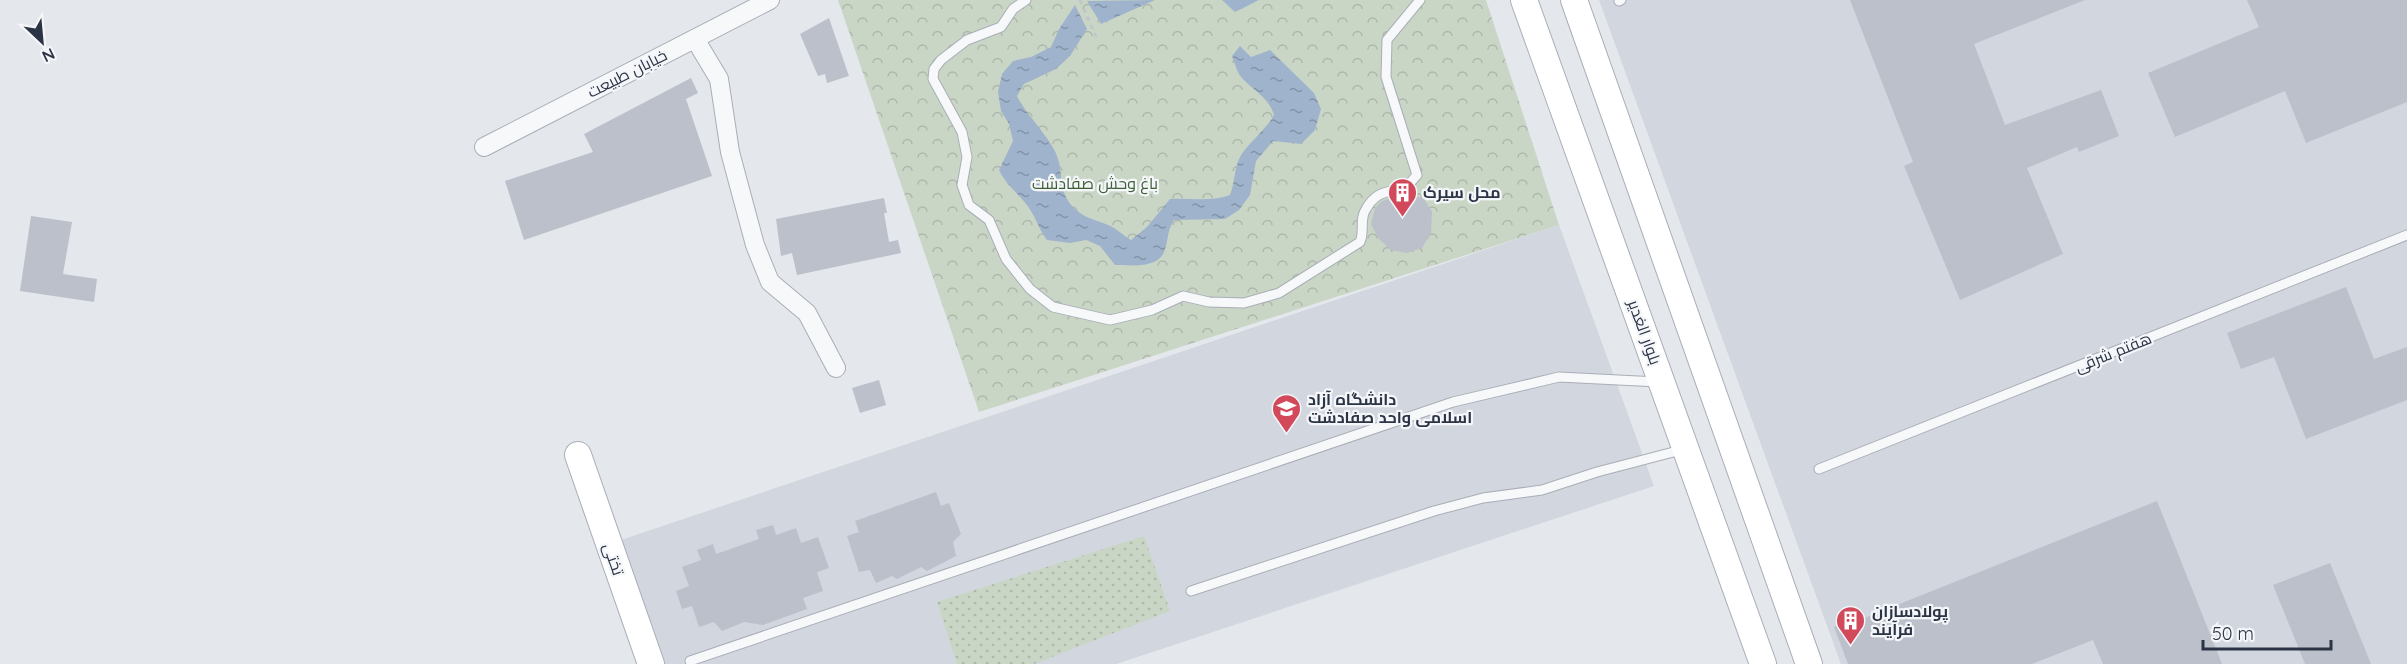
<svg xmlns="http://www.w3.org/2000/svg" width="2407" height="664" font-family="Quicksand,Cairo,sans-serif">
	<defs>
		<pattern id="grass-dots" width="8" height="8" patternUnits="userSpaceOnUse" patternTransform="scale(1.5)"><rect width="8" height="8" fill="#c9d6c5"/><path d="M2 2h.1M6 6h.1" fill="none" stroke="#adb8ab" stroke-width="1.8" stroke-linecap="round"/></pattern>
		<pattern id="park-crowns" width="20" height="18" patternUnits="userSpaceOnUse" patternTransform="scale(1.5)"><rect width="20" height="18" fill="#c9d6c5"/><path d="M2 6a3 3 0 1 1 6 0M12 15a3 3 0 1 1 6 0" fill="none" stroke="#adb8ab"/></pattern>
		<pattern id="water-ripples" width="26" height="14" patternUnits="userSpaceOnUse" patternTransform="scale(1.5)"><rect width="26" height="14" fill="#9fb4cc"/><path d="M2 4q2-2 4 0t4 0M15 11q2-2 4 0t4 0" fill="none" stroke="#8293a7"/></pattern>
	</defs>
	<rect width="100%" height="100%" fill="#e4e7ec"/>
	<g fill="#d2d6de">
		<polygon points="1599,0 2407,0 2407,664 1841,664"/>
		<polygon points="1559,225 1654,486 1116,664 653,664 609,544"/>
	</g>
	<polygon fill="url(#grass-dots)" points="1144,536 1170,611 1034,664 957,664 937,602"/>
	<polygon fill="url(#park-crowns)" points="838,0 1486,0 1559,225 979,412"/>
	<g fill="url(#water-ripples)">
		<polygon points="1155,0 1101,24 1087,1"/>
		<polygon points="1222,0 1259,0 1235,12"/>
		<path d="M1075,5l12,24 -17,27 -14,13 -32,15 -7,12c11,22 37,44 42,66 4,19 0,31 16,47 11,10 20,10 33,16 8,3 16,11 23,15l16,-13 23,-28c20,-1 40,3 60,-4 5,-12 4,-27 10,-38 9,-15 25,-26 34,-42 -5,-17 -20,-24 -32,-37 -5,-5 -7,-15 -10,-22l8,-10 11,11 19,-7 44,43 7,16 -6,21 -14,14 -28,-3 -17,20 -6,34 -11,15 -14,9 -51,1c-8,13 -5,20 -10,32 -7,17 -34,13 -49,13l-15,-19 -14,-6 -16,3 -23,-3c-7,-9 -10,-19 -16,-29 -9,-15 -24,-24 -32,-41l14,-29 -4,-17 -8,-13 -3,-19 4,-18 11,-13 18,-4 20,-10 8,-18z"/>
	</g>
	<g fill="#bbc0ca">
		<polygon points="1850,0 2085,0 1974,44 2005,125 2101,90 2119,136 2079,152 2077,147 2027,168 2063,254 1960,300 1904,166 1913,162"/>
		<polygon points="2247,0 2407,0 2407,102 2306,143 2285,91 2175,137 2148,73 2259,27"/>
		<polygon points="829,18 849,76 827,83 825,74 818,76 800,34"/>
		<polygon points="691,78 698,93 686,99 712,176 524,240 505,181 593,152 584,134"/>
		<polygon points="1407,193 1424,199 1432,212 1431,233 1422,248 1407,253 1391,250 1378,238 1371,224 1375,208 1382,201"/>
		<polygon points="884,198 887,213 884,213 889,242 898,240 901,253 797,275 792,253 781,256 776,219"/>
		<polygon points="31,216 72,222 63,274 97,279 94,302 20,291"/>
		<polygon points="2346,287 2374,359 2407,347 2407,400 2306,439 2274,357 2241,369 2227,333"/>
		<polygon points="879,380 886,405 860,413 852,388"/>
		<polygon points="936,492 941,506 949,503 961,534 953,542 956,556 927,571 921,567 897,579 892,576 876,583 870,570 859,572 847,536 859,532 855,521"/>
		<polygon points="2157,501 2222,664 2103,664 2093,640 2032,664 1848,664 1834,627 1851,620 1852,623"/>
		<polygon points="773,525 776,535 796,528 801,543 818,537 829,568 817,572 823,591 803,598 807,609 763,625 744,622 722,631 714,622 699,627 692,606 682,609 676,591 689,586 682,567 701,560 697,550 713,544 716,554 759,539 756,530"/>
		<polygon points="2330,563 2371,664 2305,664 2273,585"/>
	</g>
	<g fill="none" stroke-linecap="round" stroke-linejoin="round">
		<defs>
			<g id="lane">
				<path d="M1026,0l-13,9 -12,18 -34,13 -26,20 -7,9 -1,10 29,53 5,25 -5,28 7,20 20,15 17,39 24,30 23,18 57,13 42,-10 31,-14 26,6 35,1 35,-10 81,-51c5,-11 -1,-23 6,-33 12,-21 24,-15 41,-23 3,-2 7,-8 10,-11l-31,-98 1,-37 33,-40"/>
				<polyline points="1619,1 1621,0"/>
				<polyline points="1819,469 2407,235"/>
				<polyline points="1191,591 1434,511 1483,498 1542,490 1597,472 1685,449"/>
				<polyline points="690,661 1453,402 1559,377 1658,382"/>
			</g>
			<g id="street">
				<polyline points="695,39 719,79 730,152 755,245 770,282 807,313 836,368"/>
				<polyline points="484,147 770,0"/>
			</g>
			<g id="secondary">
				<polyline points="1524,0 1763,664"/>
				<polyline points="1574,0 1809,664"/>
				<polyline points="578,455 651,664"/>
			</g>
		</defs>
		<use href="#lane" stroke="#a9aeb7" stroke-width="11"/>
		<use href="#street" stroke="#a9aeb7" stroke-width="20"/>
		<use href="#secondary" stroke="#a9aeb7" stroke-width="28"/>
		<polyline stroke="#c2c5cb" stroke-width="3" stroke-dasharray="4.5 4.5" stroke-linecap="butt" points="1080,0 1096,37"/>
		<use href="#lane" stroke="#f7f8fa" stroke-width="9"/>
		<use href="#street" stroke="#f7f8fa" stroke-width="18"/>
		<use href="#secondary" stroke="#fff" stroke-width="26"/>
	</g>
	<defs>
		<symbol id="building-pin" viewBox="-11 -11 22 30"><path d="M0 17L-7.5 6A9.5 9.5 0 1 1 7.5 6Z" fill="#d1495b" stroke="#f4f6f9"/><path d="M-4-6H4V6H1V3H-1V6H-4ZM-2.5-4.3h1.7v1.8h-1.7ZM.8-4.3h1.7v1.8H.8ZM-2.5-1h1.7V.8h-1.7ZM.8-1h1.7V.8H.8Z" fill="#fff"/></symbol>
		<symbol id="university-pin" viewBox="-11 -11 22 30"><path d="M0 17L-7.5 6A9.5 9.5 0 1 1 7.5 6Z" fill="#d1495b" stroke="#f4f6f9"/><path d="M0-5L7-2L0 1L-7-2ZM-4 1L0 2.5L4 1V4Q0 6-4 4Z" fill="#fff"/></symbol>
	</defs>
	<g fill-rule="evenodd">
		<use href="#building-pin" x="1386" y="176" width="33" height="45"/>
		<use href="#university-pin" x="1270" y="392" width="33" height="45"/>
		<use href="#building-pin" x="1834" y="604" width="33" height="45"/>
	</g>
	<g text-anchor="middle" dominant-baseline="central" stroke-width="4.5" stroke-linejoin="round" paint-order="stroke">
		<g font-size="16" fill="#2b3445" stroke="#f4f6f9">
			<text transform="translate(627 73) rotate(-27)">خیابان طبیعت</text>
			<text transform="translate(1645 332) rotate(70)">بلوار الغدیر</text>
			<text transform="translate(2113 352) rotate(-22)">هفتم شرقی</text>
			<text transform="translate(614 559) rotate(71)">تختی</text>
		</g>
		<g font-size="16" fill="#3f6138" stroke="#f4f6f9">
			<text x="1095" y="183">باغ وحش صفادشت</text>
		</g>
		<g font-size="16" font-weight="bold" fill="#2b3445" stroke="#f4f6f9" text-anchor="start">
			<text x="1423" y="192">محل سیرک</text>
			<text x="1308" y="399">دانشگاه آزاد<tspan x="1308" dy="18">اسلامی واحد صفادشت</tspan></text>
			<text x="1872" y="611">پولادسازان<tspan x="1872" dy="18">فرآیند</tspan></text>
		</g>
	</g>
	<g transform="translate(42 42) rotate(154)" stroke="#f4f6f9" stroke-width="4.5" paint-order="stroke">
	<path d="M0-4.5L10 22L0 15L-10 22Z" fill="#2b3445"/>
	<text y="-9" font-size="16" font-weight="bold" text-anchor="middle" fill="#2b3445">N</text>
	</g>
	<path d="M2203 640v9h128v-9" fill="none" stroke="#2b3445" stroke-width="3"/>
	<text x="2212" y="640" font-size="18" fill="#2b3445" stroke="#f4f6f9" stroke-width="4.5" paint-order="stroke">50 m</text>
</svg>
